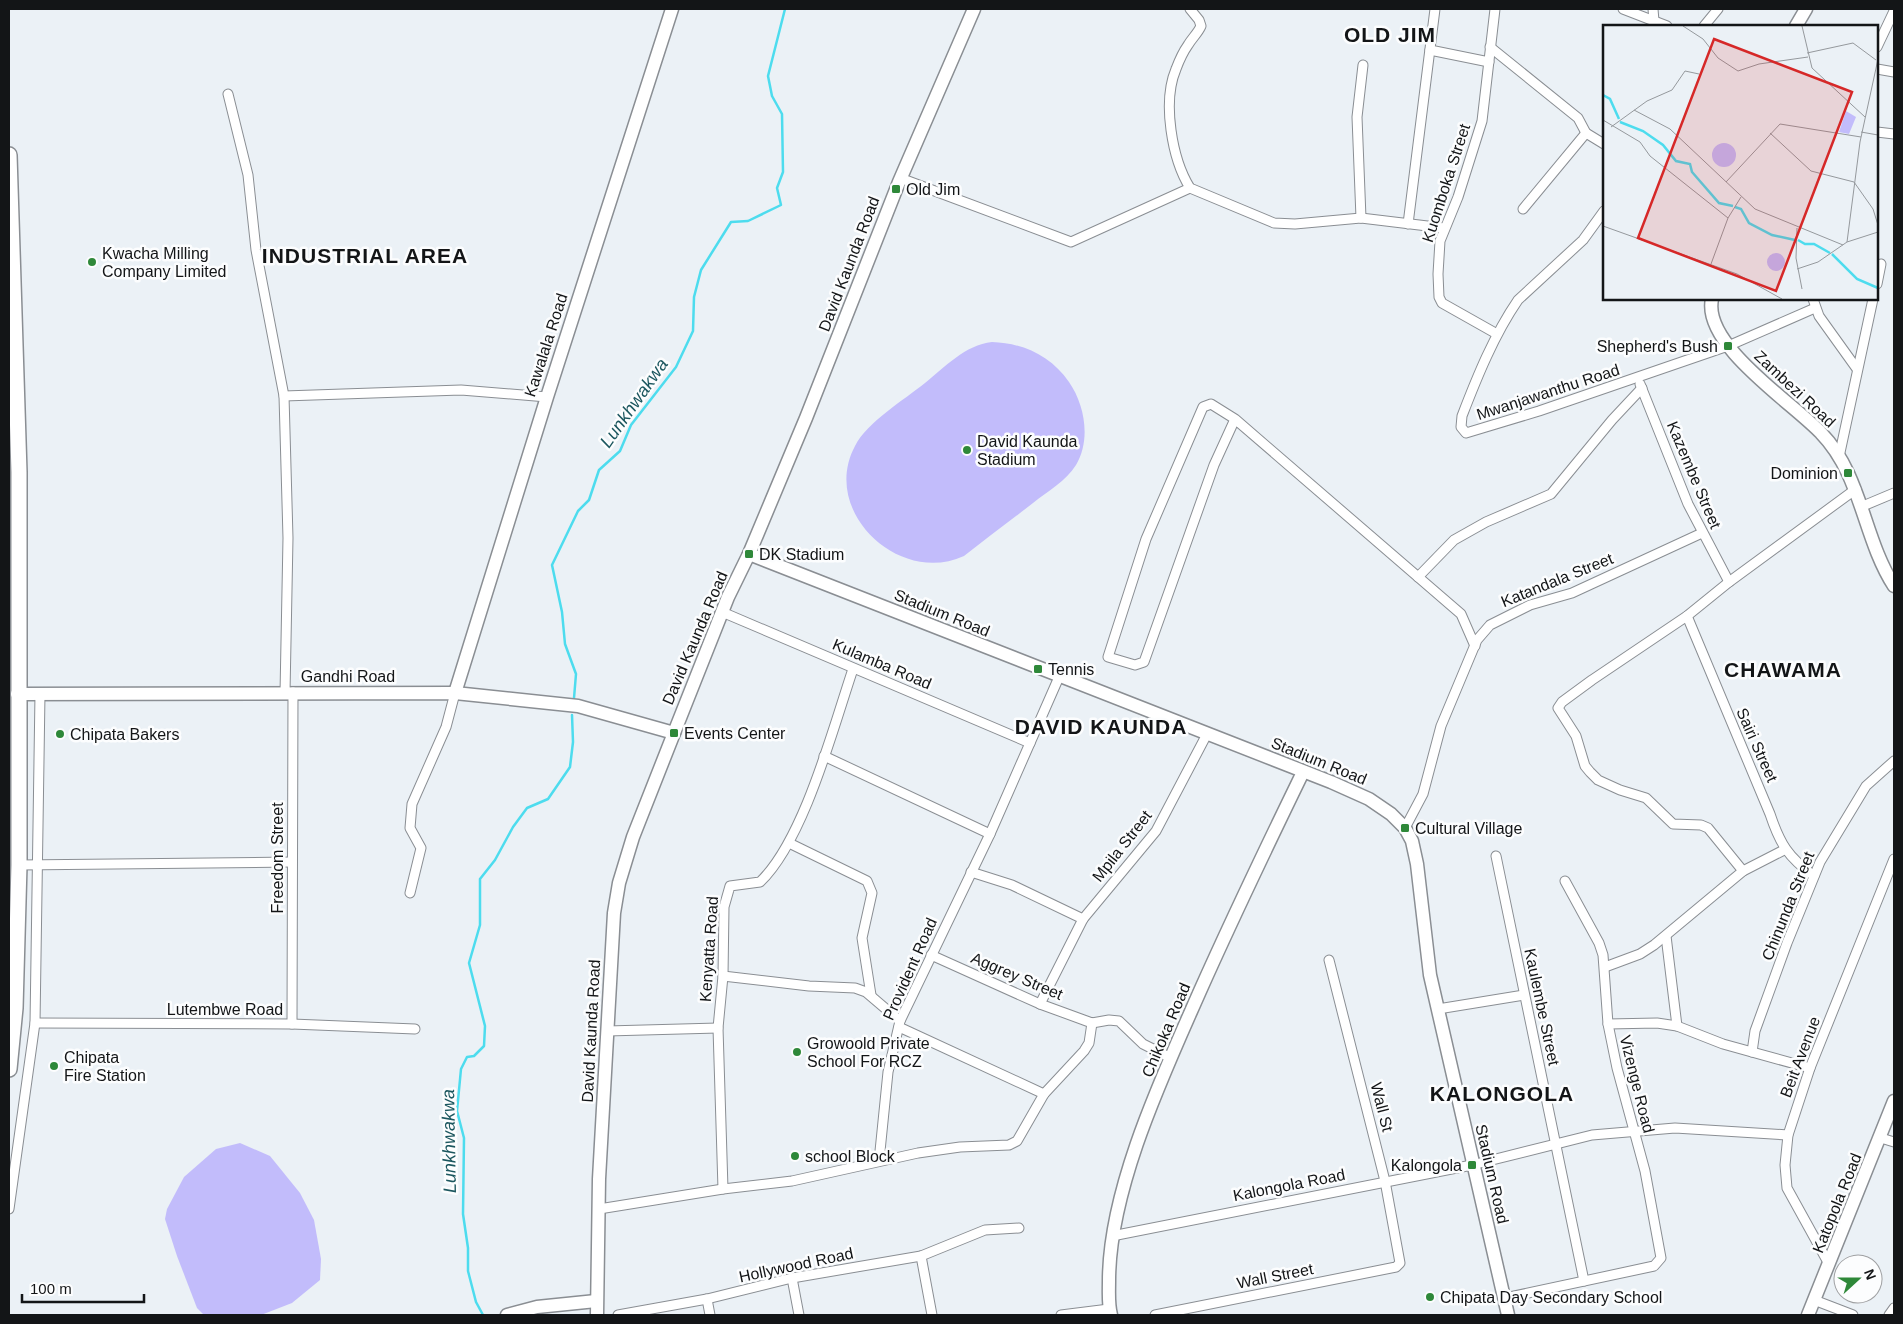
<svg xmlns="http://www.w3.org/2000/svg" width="1903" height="1324" font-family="Arial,sans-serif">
	<rect width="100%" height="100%" fill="#ebf1f6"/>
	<g fill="#c2bcfb">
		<path d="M992,342c31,1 59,14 77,40 16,23 22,58 7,83 -10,16 -28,26 -43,38 -23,18 -46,35 -69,53 -65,30 -144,-45 -109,-110 12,-24 49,-46 70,-63 20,-16 40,-38 67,-41z"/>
		<polygon points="240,1143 270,1156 300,1193 314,1220 321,1259 320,1280 292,1303 261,1315 204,1315 197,1308 177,1256 165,1219 167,1209 184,1177 216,1149"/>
	</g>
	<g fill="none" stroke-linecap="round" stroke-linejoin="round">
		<g stroke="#4ddcee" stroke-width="2.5">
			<polyline points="574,698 576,674 565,644 562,612 552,565 578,511 589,500 599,470 620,451 631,425 676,367 693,331 694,297 701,270 731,222 748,221 781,205 777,188 783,172 782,114 772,96 768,76 785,9"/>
			<polyline points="483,1315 476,1302 468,1271 468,1248 463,1214 464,1138 457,1111 461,1069 467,1057 474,1056 484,1046 485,1026 469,963 480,925 480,879 495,860 513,827 527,808 548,799 570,767 573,742 572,715"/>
		</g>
		<defs>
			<g id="street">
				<path d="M1190,9l9,11 2,6c-3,7 -9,12 -13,19 -5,7 -9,16 -12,24 -14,33 -4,90 14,119l84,35 21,1 66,-6 83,10"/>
				<polyline points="1495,9 1482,121 1458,197 1440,241 1438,274 1439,297 1442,303 1497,334"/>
				<polyline points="1623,9 1667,26"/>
				<polyline points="1653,9 1654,21"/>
				<polyline points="1704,26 1718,9"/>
				<polyline points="1490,47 1578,118 1586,133 1604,144"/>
				<polyline points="1877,47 1894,11"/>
				<polyline points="1430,50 1489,62"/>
				<polyline points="1877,69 1894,72"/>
				<polyline points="228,94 248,175 256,250 284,396 288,538 285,693"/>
				<polyline points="1877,132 1894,134"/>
				<polyline points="900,178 1071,242 1190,188"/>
				<polyline points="1523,209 1586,133"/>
				<path d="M1604,211l-21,29 -65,60c-24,35 -41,77 -56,116l-1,11 5,6 73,-22 189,-65 87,-38"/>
				<polyline points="1361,218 1357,117 1363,65"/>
				<polyline points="1408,224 1435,9"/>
				<polyline points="1877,284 1881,264"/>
				<polyline points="1813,299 1819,316 1857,369"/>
				<polyline points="1640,384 1688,504 1729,582"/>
				<polyline points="284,396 461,390 547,397"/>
				<polyline points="1235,419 1214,465 1144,662 1135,665 1108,657 1146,539 1203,407 1211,404 1235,419 1461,614 1475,646"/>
				<polyline points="1839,457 1873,299"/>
				<polyline points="1863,506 1894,493"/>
				<polyline points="1418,577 1454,540 1486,522 1551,494 1612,420 1642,388"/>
				<polyline points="722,612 1030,743"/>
				<path d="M1687,616l83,198c10,30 18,43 44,62"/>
				<polyline points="824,756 990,834"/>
				<polyline points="1405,828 1423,794 1441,726 1477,640 1490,625 1530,605 1572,593 1702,533"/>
				<polyline points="789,843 867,881 872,893 862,938 871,995"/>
				<polyline points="1496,856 1584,1281"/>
				<polyline points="19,865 292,862"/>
				<polyline points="1743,871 1708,828 1701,825 1673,824 1646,798 1620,790 1598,780 1590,772 1585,766 1576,736 1558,708 1562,702 1592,680 1687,616 1729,582 1856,489"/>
				<polyline points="971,872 1012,885 1083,919"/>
				<polyline points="410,893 421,848 410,828 412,804 446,727 455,693"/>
				<polyline points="1666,936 1677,1026"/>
				<polyline points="931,955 1040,1004 1092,1023 1109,1020 1119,1021 1143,1044 1171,1058"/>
				<polyline points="1605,967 1640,954 1654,945 1743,871 1784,850"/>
				<polyline points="723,976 809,986 855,988 866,992 900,1021"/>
				<polyline points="1040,1004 1083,919 1156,831 1207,734"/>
				<polyline points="1438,1009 1524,995"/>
				<polyline points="35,1023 292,1024 415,1029"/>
				<polyline points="292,1024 293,692"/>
				<polyline points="1608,1024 1657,1023 1677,1026 1723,1044 1810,1068"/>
				<polyline points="899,1027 1044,1094"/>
				<polyline points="607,1031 718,1028"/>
				<polyline points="1752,1052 1755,1031 1787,943 1820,862 1866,786 1894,761"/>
				<polyline points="1881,1138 1894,1142"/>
				<polyline points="879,1161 888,1072 900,1021 990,834 1059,677"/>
				<path d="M723,1189l-5,-161 5,-52 1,-69 6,-21 30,-4c44,-42 73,-154 93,-213"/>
				<polyline points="9,1209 35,1023 40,694"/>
				<polyline points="599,1209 723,1189 792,1181 918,1153 960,1147 1009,1145 1017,1141 1044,1094 1084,1051 1089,1043 1092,1023"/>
				<polyline points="1112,1236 1472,1165 1592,1135 1675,1128 1788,1135"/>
				<polyline points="921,1256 932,1315"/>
				<polyline points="1829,1264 1787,1188 1785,1165 1788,1135 1810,1068 1894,859"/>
				<polyline points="792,1278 799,1315"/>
				<polyline points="1505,1298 1654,1266 1661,1258 1645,1171 1617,1068 1608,1024 1603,955 1599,943 1565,881"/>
				<polyline points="707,1299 710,1315"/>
				<polyline points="1814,1300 1853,1315"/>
				<polyline points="618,1315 707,1299 792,1278 921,1256 985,1230 1019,1228"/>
				<polyline points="1061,1315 1109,1309"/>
				<polyline points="1155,1315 1396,1267 1400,1263 1385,1181 1329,960"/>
				<polyline points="1889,1315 1894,1308"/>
			</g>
			<g id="secondary">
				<polyline points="1796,26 1806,9"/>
				<path d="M1712,299c-10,46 81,104 109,134 41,42 42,105 73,153"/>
				<polyline points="749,554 1331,782 1369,799 1391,814 1405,828 1412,841 1417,864 1430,975 1508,1315"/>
				<polyline points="455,693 547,397 672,9"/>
				<polyline points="17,694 455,693 578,706 674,733"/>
				<polyline points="507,1315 537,1307 596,1301"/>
				<polyline points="597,1315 599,1179 614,913 619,883 633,837 674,733 728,597 749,554 806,418 899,182 974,9"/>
				<path d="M1111,1315c-3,-11 -2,-22 -2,-34 0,-92 54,-206 91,-290 33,-74 68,-147 103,-219"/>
				<polyline points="1808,1315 1894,1101"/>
			</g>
			<polyline id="highway" points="9,155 19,472 19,865 15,1008 9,1069"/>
		</defs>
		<use href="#street" stroke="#8a8e93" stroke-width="11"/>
		<use href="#secondary" stroke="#8a8e93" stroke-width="15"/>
		<use href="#highway" stroke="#8a8e93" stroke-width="18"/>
		<use href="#street" stroke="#fff" stroke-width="9"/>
		<use href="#secondary" stroke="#fff" stroke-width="12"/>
		<use href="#highway" stroke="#fff" stroke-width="15"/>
	</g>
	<g fill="#2e8839" stroke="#fcfdfe" stroke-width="2">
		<rect x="891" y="184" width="10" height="10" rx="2.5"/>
		<circle cx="92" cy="262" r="5"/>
		<rect x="1723" y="341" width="10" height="10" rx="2.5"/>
		<circle cx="967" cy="450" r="5"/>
		<rect x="1843" y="468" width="10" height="10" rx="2.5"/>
		<rect x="744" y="549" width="10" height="10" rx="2.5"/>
		<rect x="1033" y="664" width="10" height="10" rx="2.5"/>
		<rect x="669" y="728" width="10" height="10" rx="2.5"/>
		<circle cx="60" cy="734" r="5"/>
		<rect x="1400" y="823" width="10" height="10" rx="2.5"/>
		<circle cx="797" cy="1052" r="5"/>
		<circle cx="54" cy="1066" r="5"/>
		<circle cx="795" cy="1156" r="5"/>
		<rect x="1467" y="1160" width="10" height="10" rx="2.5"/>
		<circle cx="1430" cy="1297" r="5"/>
	</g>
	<g text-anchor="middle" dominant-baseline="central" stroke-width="5" stroke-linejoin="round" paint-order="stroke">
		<g font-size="16" fill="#131517" stroke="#fcfdfe">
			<text transform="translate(1446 183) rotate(-72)">Kuomboka Street</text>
			<text transform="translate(849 264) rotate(-69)">David Kaunda Road</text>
			<text transform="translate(546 345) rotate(-72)">Kawalala Road</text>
			<text transform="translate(1795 389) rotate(43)">Zambezi Road</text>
			<text transform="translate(1548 392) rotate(-18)">Mwanjawanthu Road</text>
			<text transform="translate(1694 475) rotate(67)">Kazembe Street</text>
			<text transform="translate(1557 580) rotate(-22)">Katandala Street</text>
			<text transform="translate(942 613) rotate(22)">Stadium Road</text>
			<text transform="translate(695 638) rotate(-67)">David Kaunda Road</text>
			<text transform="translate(882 664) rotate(23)">Kulamba Road</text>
			<text x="348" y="676">Gandhi Road</text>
			<text transform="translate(1757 745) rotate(66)">Sairi Street</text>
			<text transform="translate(1319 761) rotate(22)">Stadium Road</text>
			<text transform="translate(1122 846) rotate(-52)">Mpila Street</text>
			<text transform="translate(277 858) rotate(-90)">Freedom Street</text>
			<text transform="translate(1788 906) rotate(-68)">Chinunda Street</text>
			<text transform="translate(709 949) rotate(-86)">Kenyatta Road</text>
			<text transform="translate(910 969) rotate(-66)">Provident Road</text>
			<text transform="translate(1017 976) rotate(23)">Aggrey Street</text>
			<text transform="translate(1542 1007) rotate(78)">Kaulembe Street</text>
			<text x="225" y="1009">Lutembwe Road</text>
			<text transform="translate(1166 1030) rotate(-67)">Chikoka Road</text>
			<text transform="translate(591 1031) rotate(-87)">David Kaunda Road</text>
			<text transform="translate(1800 1057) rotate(-69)">Beit Avenue</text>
			<text transform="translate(1637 1084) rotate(76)">Vizenge Road</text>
			<text transform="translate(1382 1107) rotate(76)">Wall St</text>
			<text transform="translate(1492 1174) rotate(77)">Stadium Road</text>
			<text transform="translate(1289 1185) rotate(-11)">Kalongola Road</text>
			<text transform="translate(1837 1203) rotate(-68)">Katopola Road</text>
			<text transform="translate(796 1265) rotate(-12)">Hollywood Road</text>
			<text transform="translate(1275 1276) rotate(-11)">Wall Street</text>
		</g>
		<g font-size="16" fill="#131517" stroke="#fcfdfe" text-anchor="start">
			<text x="906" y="189">Old Jim</text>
			<text x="102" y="253">Kwacha Milling<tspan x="102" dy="18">Company Limited</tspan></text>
			<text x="1718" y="346" text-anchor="end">Shepherd's Bush</text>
			<text x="977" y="441">David Kaunda<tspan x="977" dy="18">Stadium</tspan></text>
			<text x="1838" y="473" text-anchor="end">Dominion</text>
			<text x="759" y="554">DK Stadium</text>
			<text x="1048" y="669">Tennis</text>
			<text x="684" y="733">Events Center</text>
			<text x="70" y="734">Chipata Bakers</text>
			<text x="1415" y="828">Cultural Village</text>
			<text x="807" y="1043">Growoold Private<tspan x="807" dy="18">School For RCZ</tspan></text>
			<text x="64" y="1057">Chipata<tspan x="64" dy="18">Fire Station</tspan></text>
			<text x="805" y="1156">school Block</text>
			<text x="1462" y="1165" text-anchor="end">Kalongola</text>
			<text x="1440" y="1297">Chipata Day Secondary School</text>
		</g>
		<g font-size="18" font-style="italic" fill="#1c575f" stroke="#fcfdfe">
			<text transform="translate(634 403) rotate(-55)">Lunkhwakwa</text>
			<text transform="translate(449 1141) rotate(-91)">Lunkhwakwa</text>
		</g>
		<g font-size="21" font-weight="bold" letter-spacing="1" fill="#131517" stroke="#fcfdfe">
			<text x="1390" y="34">OLD JIM</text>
			<text x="365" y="255">INDUSTRIAL AREA</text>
			<text x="1783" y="669">CHAWAMA</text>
			<text x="1101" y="726">DAVID KAUNDA</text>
			<text x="1502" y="1093">KALONGOLA</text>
		</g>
	</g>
	<g transform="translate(1603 25)">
		<rect width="275" height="275" fill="#ebf1f6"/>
		<path d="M243,86l10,6 -7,17 -10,-2zM109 130a12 12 0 1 1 24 0a12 12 0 1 1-24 0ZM164 237a9 9 0 1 1 18 0a9 9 0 1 1-18 0Z" fill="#c2bcfb"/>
		<path fill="none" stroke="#4ddcee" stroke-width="2.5" d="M0,70l7,4 9,20M17,97l23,9 20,14 13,16 14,3 2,8 27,31 14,3M132,182l6,2 8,14 23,12 23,5M195,215l7,4h9l16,9M229,229l25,25 21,9"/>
		<path fill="none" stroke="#95999d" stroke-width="1" d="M80,1l20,13 15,19 20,13 21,-7 49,-7M199,1l10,42 53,49M204,28l46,-10 23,17M31,85l36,19 85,80 88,36M0,95l37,22 10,14 78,62M8,102l36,-26 25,-11 13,-19 14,3M258,107l17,3M167,108l41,38 43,11M123,157l54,-58 81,13M251,157l19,27 5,16M0,201l134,48 45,25M194,203l-1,30 6,31M244,217l13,-100 18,-83M108,239l17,-46 13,-21M194,244l21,-7 29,-20 31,-10"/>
		<path fill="#d62828" fill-opacity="0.15" stroke="#d62828" stroke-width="2.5" d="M111,14l138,53 -76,199 -138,-53z"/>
		<rect width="275" height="275" fill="none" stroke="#131517" stroke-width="2.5"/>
	</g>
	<rect width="1903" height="1324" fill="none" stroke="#131517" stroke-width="20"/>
	<g transform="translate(1858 1279) rotate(69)"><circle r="24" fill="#fcfdfe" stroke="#9fa0a2"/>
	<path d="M0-4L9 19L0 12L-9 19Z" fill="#2e8839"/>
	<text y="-8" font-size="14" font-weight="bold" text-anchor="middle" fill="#131517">N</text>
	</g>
	<path d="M22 1294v8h122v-8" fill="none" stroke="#131517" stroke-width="2.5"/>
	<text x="30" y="1294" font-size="15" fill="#131517" stroke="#fcfdfe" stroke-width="4" paint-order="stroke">100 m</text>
</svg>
